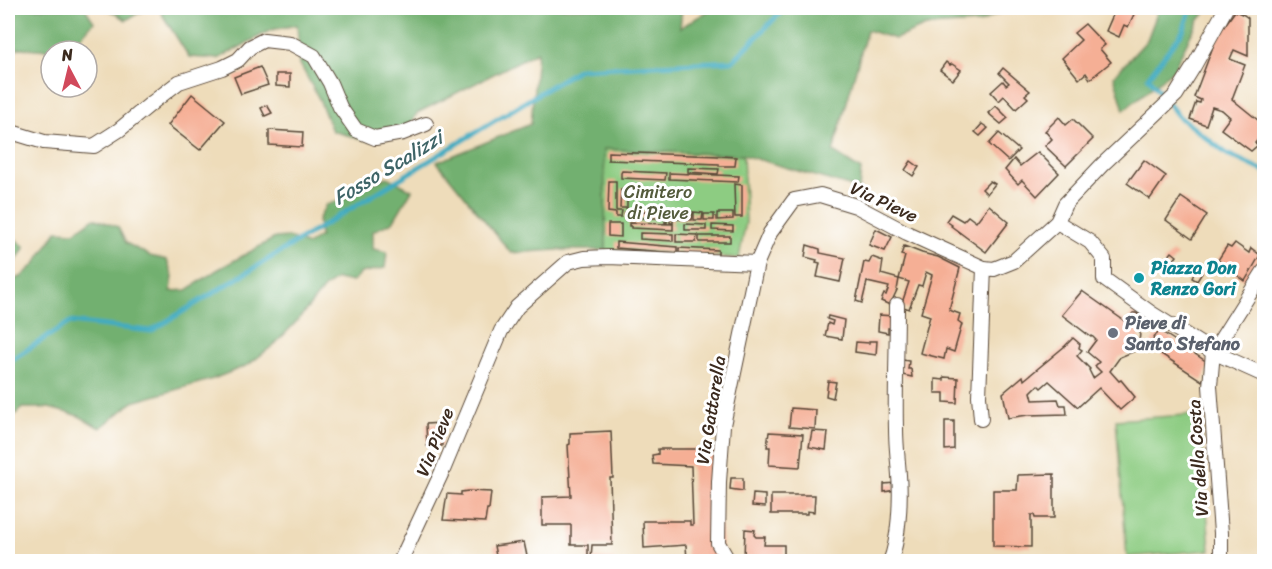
<svg xmlns="http://www.w3.org/2000/svg" width="1272" height="569" font-family="Sriracha,sans-serif">
	<rect width="100%" height="100%" fill="#fff"/>
	<filter id="ink" filterUnits="userSpaceOnUse"><feTurbulence type="fractalNoise" baseFrequency=".0167" numOctaves="2"/><feDisplacementMap in="SourceGraphic" scale="12" xChannelSelector="R" yChannelSelector="G"/><feConvolveMatrix kernelMatrix="1 2 1 2 8 2 1 2 1" color-interpolation-filters="sRGB"/></filter>
	<filter id="wash" filterUnits="userSpaceOnUse"><feTurbulence type="fractalNoise" baseFrequency=".008" numOctaves="4" result="noise"/><feDisplacementMap in="SourceGraphic" scale="24" xChannelSelector="R" yChannelSelector="G"/><feGaussianBlur stdDeviation="1.35" result="paint"/><feColorMatrix in="noise" values="0 0 0 0 0 0 0 0 0 0 0 0 0 0 0 0 0 1.4 0 .05"/><feComposite in="paint" operator="in"/></filter>
	<g filter="url(#wash)">
		<rect width="100%" height="100%" fill="#eedcba"/>
		<g fill="#8dcc82" stroke="#647b50" stroke-width="1.5">
			<polygon points="603,149 743,155 746,222 739,258 606,250"/>
			<polygon points="1200,414 1210,550 1127,557 1116,420"/>
		</g>
		<g fill="#72b070" stroke="#566d47" stroke-width="1.5">
			<polygon points="8,8 85,8 94,22 68,51 19,48 8,55"/>
			<polygon points="105,8 149,8 126,20"/>
			<polygon points="158,8 682,8 680,28 713,8 1010,8 979,23 926,26 895,39 867,30 833,152 861,170 859,189 743,155 604,149 606,250 558,250 511,253 437,162 531,124 537,52 417,113 406,135 369,141 332,131 319,99 300,64 297,25 271,30 218,59 189,57"/>
			<polygon points="1159,8 1209,8 1198,21 1173,70 1124,110 1114,76 1147,40"/>
			<polygon points="387,177 412,190 393,222 373,231 373,249 387,252 385,268 361,273 352,282 337,279 324,288 298,320 275,344 248,365 213,379 133,402 100,428 79,416 49,408 22,408 8,422 8,281 21,277 35,264 57,231 75,232 94,218 118,227 126,243 150,256 167,260 173,277 171,291 187,290 217,270 275,238 288,237 307,245 320,236 318,220 326,205 350,196 364,187"/>
			<polygon points="9,234 25,247 12,267 8,278 8,235"/>
		</g>
		<g fill="none" stroke-linecap="round" stroke-linejoin="round">
			<g stroke="#41abc1" stroke-width="5">
				<polyline points="1191,8 1183,31 1148,77 1178,116 1227,154 1264,171"/>
				<polyline points="8,362 70,322 151,331 579,69 733,61 785,8"/>
			</g>
		</g>
		<g id="blocks">
			<g fill="#f5af95">
				<polygon points="1116,8 1127,8 1136,10 1128,27 1124,25 1119,37 1106,31"/>
				<polygon points="1235,11 1244,15 1248,18 1248,56 1234,50 1230,59 1245,65 1232,99 1264,125 1264,142 1259,138 1255,143 1258,145 1251,151 1221,129 1230,117 1222,110 1212,107 1206,125 1190,119 1196,102 1200,103 1201,100 1194,97 1217,36"/>
				<polygon points="1085,24 1105,45 1100,49 1111,62 1090,79 1086,73 1079,79 1062,58 1081,40 1074,33"/>
				<polygon points="946,62 950,65 952,64 961,70 953,80 940,70"/>
				<polygon points="260,67 268,85 241,94 234,77"/>
				<polygon points="1003,68 1030,91 1025,95 1028,98 1016,109 1004,96 999,101 991,92 1003,81 1006,85 1009,83 999,73"/>
				<polygon points="276,74 290,74 290,87 276,86"/>
				<polygon points="192,94 225,121 200,150 168,125"/>
				<polygon points="267,105 272,113 265,116 261,108"/>
				<polygon points="996,106 1008,118 1001,124 988,113"/>
				<polygon points="1059,117 1066,125 1073,119 1093,139 1066,166 1045,146 1052,139 1045,131"/>
				<polygon points="982,124 988,128 980,136 975,132"/>
				<polygon points="269,130 303,132 302,147 269,145"/>
				<polygon points="999,133 1019,150 1008,161 989,144"/>
				<polygon points="608,152 720,156 736,157 735,166 719,166 719,164 608,160"/>
				<polygon points="1038,152 1059,173 1037,196 1022,180 1018,184 1005,170 1014,159 1020,166"/>
				<polygon points="1144,160 1166,176 1150,199 1127,183"/>
				<polygon points="911,161 919,167 913,176 905,170"/>
				<polygon points="688,168 719,169 718,174 688,172"/>
				<polygon points="622,171 666,173 665,180 621,178 621,173"/>
				<polygon points="669,173 739,176 738,182 669,179"/>
				<polygon points="609,181 616,181 616,211 622,211 621,217 616,217 616,213 608,212"/>
				<polygon points="990,181 995,184 987,194 982,189"/>
				<polygon points="734,184 742,185 742,217 735,217"/>
				<polygon points="621,189 627,189 627,208 620,208"/>
				<polygon points="1181,197 1207,215 1192,239 1166,220"/>
				<polygon points="989,205 1009,222 986,252 951,226 952,225 946,221 951,214 963,221 968,216 976,222"/>
				<polygon points="642,211 673,212 673,223 670,223 670,219 667,219 667,223 665,223 665,218 640,218 640,213 642,213"/>
				<polygon points="638,212 638,218 625,218 625,213"/>
				<polygon points="677,212 693,212 692,220 676,219"/>
				<polygon points="694,212 703,213 702,220 694,220"/>
				<polygon points="717,213 733,213 733,219 717,220"/>
				<rect x="704" y="214" width="10" height="6"/>
				<polygon points="629,223 673,224 673,230 631,228 631,226 629,226"/>
				<polygon points="608,224 621,224 621,237 608,236"/>
				<polygon points="685,224 706,225 706,230 685,230"/>
				<polygon points="712,225 733,226 733,231 712,230"/>
				<polygon points="876,229 892,237 885,251 869,245"/>
				<polygon points="640,233 673,234 673,241 640,239"/>
				<polygon points="676,234 697,235 696,242 676,242"/>
				<rect x="699" y="236" width="31" height="6"/>
				<polygon points="616,242 677,247 677,253 616,248"/>
				<polygon points="1235,243 1249,253 1251,248 1260,255 1245,281 1222,264 1222,263 1218,260 1227,246 1231,248"/>
				<polygon points="807,245 820,249 820,253 845,258 840,282 817,277 820,263 816,262 817,260 805,257"/>
				<polygon points="904,246 922,253 938,257 960,268 949,310 960,314 958,321 962,324 954,352 946,349 944,359 920,353 930,316 921,313 932,275 926,272 922,286 918,285 909,309 901,306 909,282 899,279 905,256 901,255"/>
				<polygon points="679,248 718,250 718,255 679,253"/>
				<polygon points="1172,252 1177,256 1169,266 1163,263"/>
				<polygon points="872,257 883,261 881,274 899,279 897,290 890,305 881,301 884,294 886,295 889,287 867,282 862,303 856,301 864,262 869,263"/>
				<polygon points="1196,269 1202,273 1197,281 1192,278"/>
				<polygon points="1082,291 1126,322 1133,313 1136,313 1141,316 1142,319 1147,323 1140,332 1139,344 1135,351 1120,357 1110,371 1119,381 1121,380 1135,397 1120,410 1099,388 1078,407 1049,381 1041,388 1038,385 1031,392 1033,400 1058,399 1060,405 1066,405 1067,414 1028,415 1008,418 1003,393 1023,376 1024,380 1030,375 1065,346 1073,338 1080,344 1079,348 1082,350 1077,356 1090,369 1089,370 1093,378 1101,372 1095,366 1099,362 1087,352 1096,340 1092,336 1091,337 1062,315"/>
				<polygon points="879,315 894,316 893,328 888,328 888,333 878,331"/>
				<polygon points="828,316 844,320 842,339 825,336 828,323 832,325 833,321 827,319"/>
				<polygon points="1159,330 1210,364 1202,381 1149,346"/>
				<polygon points="869,341 877,341 876,355 855,352 856,342 869,343"/>
				<polygon points="903,360 909,361 908,369 911,369 912,377 902,375"/>
				<polygon points="944,377 958,378 957,403 944,402 944,393 935,393 935,379 944,380"/>
				<polygon points="828,381 836,382 833,398 826,396"/>
				<polygon points="791,408 816,410 815,429 789,427"/>
				<polygon points="945,421 954,421 954,449 945,450"/>
				<polygon points="441,423 442,446 427,446 426,424"/>
				<polygon points="611,431 613,478 610,478 612,545 592,545 591,558 614,559 614,561 588,561 588,545 571,545 571,525 542,525 542,497 571,496 568,445 570,444 570,433"/>
				<polygon points="812,431 828,432 826,450 809,447"/>
				<polygon points="769,432 803,434 800,467 769,465 770,447 767,447"/>
				<polygon points="658,449 715,449 723,561 687,561 686,545 644,548 643,521 690,521 690,525 693,525 691,466 653,464 652,455 658,454"/>
				<polygon points="1054,474 1054,518 1035,518 1034,515 1031,515 1031,547 993,546 993,490 1017,490 1018,475"/>
				<polygon points="731,478 743,478 743,491 730,489"/>
				<polygon points="895,483 895,490 884,492 884,484"/>
				<polygon points="468,491 491,492 489,509 487,509 485,522 443,520 447,494 461,495 461,492"/>
				<polygon points="753,494 765,495 765,507 752,506"/>
				<polygon points="771,495 815,495 814,512 807,511 807,514 771,514"/>
				<polygon points="745,529 755,530 754,535 756,537 765,537 764,545 784,545 784,561 751,561 751,557 744,558"/>
				<polygon points="524,542 528,561 497,561 494,546"/>
			</g>
		</g>
	</g>
	<g filter="url(#ink)">
		<use href="#blocks" fill-opacity="0" stroke="#564535" stroke-width="1.5"/>
		<g fill="none" stroke-linecap="round" stroke-linejoin="round">
			<defs>
				<g id="minor">
					<polyline points="8,131 44,142 94,146 119,130 153,102 179,82 222,68 238,60 250,47 264,40 290,43 314,56 330,83 340,107 356,130 375,138 403,133 426,124"/>
					<polyline points="1057,222 1090,242 1104,259 1104,279 1151,313 1213,352 1264,375"/>
					<polyline points="981,419 979,396 984,268"/>
					<polyline points="400,562 443,470 501,331 517,307 568,262 584,258 608,257 757,263 770,233 794,200 820,195 856,206 907,233 984,268 994,269 1014,261 1057,222 1065,204 1102,165 1176,95 1194,66 1226,8"/>
					<polyline points="729,562 718,543 719,482 723,425 757,263"/>
					<path d="M890,562c9,-22 11,-63 9,-87 -1,-15 -3,-30 -3,-46 -1,-41 1,-82 1,-124"/>
					<polyline points="1221,562 1221,533 1210,386 1213,352 1264,271"/>
				</g>
			</defs>
			<use href="#minor" stroke="#564535" stroke-width="16"/>
			<use href="#minor" stroke="#fff" stroke-width="14"/>
		</g>
	</g>
	<circle fill="#0f9aa8" stroke="#fff" stroke-width="2" cx="1139" cy="278" r="6"/>
	<circle fill="#6b7280" stroke="#fff" stroke-width="2" cx="1113" cy="333" r="6"/>
	<g text-anchor="middle" dominant-baseline="central" stroke-width="6" stroke-linejoin="round" paint-order="stroke">
		<g font-size="18" fill="#545b3c" stroke="#fff">
			<text x="658" y="192">Cimitero<tspan x="658" dy="21">di Pieve</tspan></text>
		</g>
		<g font-size="18" fill="#3b2a1e" stroke="#fff">
			<text transform="translate(884 202) rotate(25)">Via Pieve</text>
			<text transform="translate(711 410) rotate(-81)">Via Gattarella</text>
			<text transform="translate(435 442) rotate(-68)">Via Pieve</text>
			<text transform="translate(1198 458) rotate(-94)">Via della Costa</text>
		</g>
		<g font-size="18" font-weight="bold" fill="#0d838f" stroke="#fff" text-anchor="start">
			<text x="1151" y="268">Piazza Don<tspan x="1151" dy="21">Renzo Gori</tspan></text>
		</g>
		<g font-size="18" font-weight="bold" fill="#5b616d" stroke="#fff" text-anchor="start">
			<text x="1125" y="323">Pieve di<tspan x="1125" dy="21">Santo Stefano</tspan></text>
		</g>
		<g font-size="20" font-style="italic" fill="#3e6467" stroke="#fff">
			<text transform="translate(388 168) rotate(-31)">Fosso Scalizzi</text>
		</g>
	</g>
	<rect width="1272" height="569" fill="none" stroke="#fff" stroke-width="30"/>
	<g transform="translate(69 69) rotate(353)"><circle r="28" fill="#ffffff" stroke="#b1aaa5" stroke-width="1.5"/>
	<path d="M0-4.5L10 22L0 15L-10 22Z" fill="#d1495b"/>
	<text y="-9" font-size="16" font-weight="bold" text-anchor="middle" fill="#3b2a1e">N</text>
	</g>
</svg>
